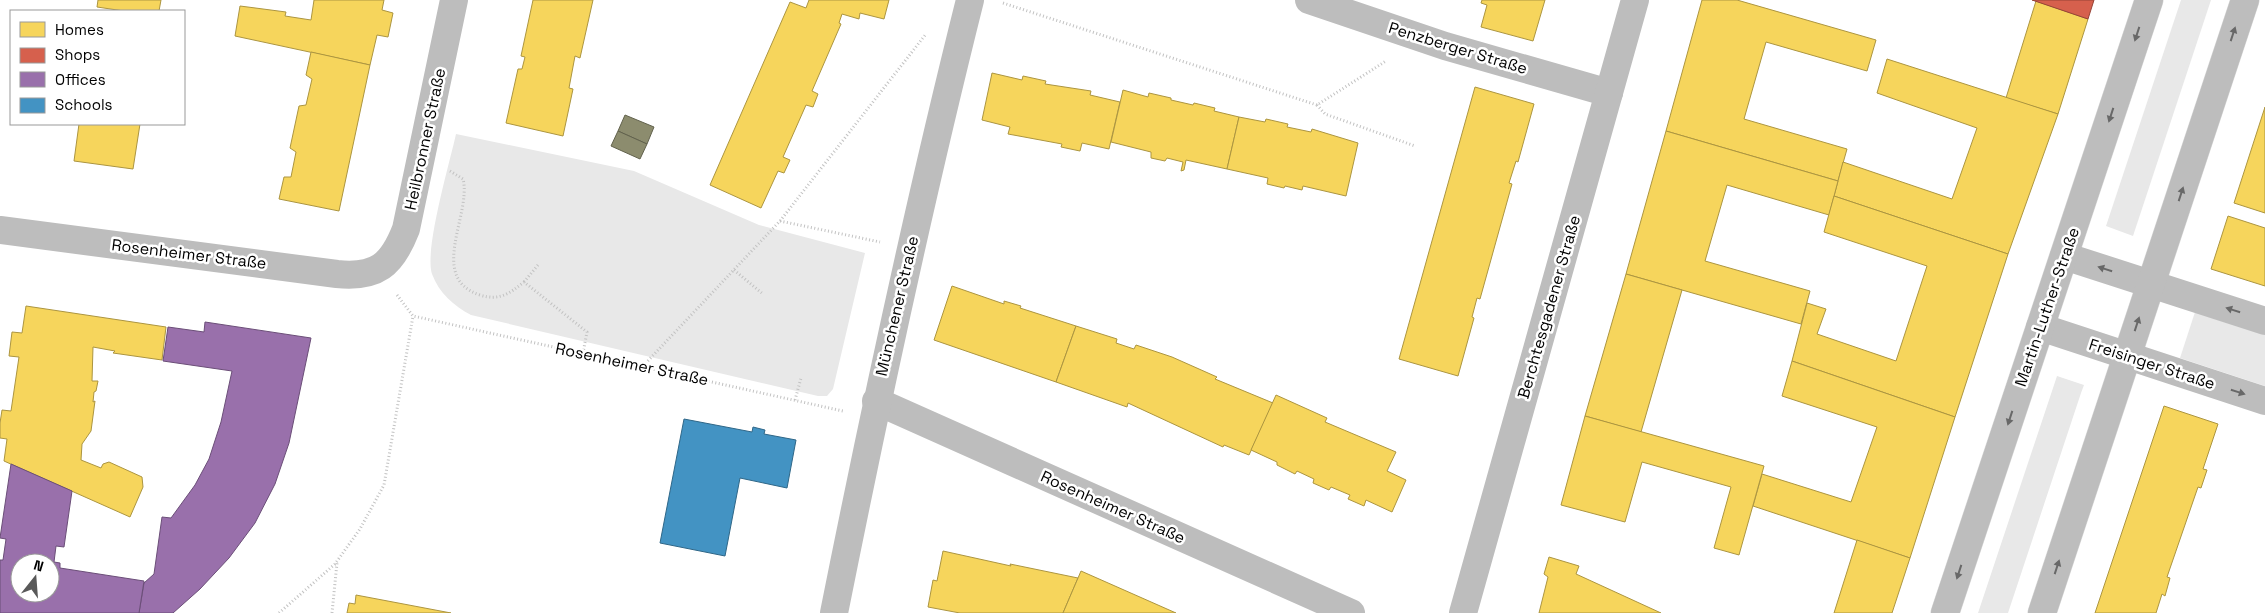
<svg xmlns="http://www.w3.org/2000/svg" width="2265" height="613" font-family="'Space Grotesk',sans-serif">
	<rect width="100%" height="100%" fill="#fff"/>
	<g fill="#e8e8e8">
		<polygon points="2181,0 2211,0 2133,236 2106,226"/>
		<path d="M456,134l178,37 125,54 106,28 -32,136 -6,7h-9l-347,-81c-17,-9 -32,-22 -39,-41 -8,-24 18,-112 24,-140z"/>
		<polygon points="2195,312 2265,335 2265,386 2180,358"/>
		<polygon points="2057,376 2084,385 2081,393 2008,613 1978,613"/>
	</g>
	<g fill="#f6d55c" stroke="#ac9540">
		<polygon points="98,0 161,0 159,11 124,11 97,7"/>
		<polygon points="314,0 384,0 382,10 393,13 388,37 377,35 370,65 235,36 240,6 286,12 285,16 311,20"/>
		<polygon points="533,0 593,0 580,58 575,56 569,88 573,89 563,136 506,123 518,69 522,69 525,57 521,56"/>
		<polygon points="809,0 889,0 884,19 860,13 859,19 842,14 839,23 841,24 812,91 818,94 813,107 806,105 783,157 790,160 784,173 778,171 761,208 710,185 790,2 806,8"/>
		<polygon points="1482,0 1545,0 1533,41 1481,27 1487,5 1481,3"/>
		<polygon points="1702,0 1737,0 1876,40 1867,71 1766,42 1744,119 1847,149 1838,181 1666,131"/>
		<polygon points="2036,1 2088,19 2058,114 2006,98"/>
		<polygon points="311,52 370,65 339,211 279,199 284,177 291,177 296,152 290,148 299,106 306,105 312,79 306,75"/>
		<polygon points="1887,59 2058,114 2008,254 1834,196 1843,162 1952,199 1977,128 1877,93"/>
		<polygon points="992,73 1022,80 1023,76 1046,81 1045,84 1091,91 1090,95 1120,102 1109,149 1082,143 1080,151 1061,147 1062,144 1008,134 1010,127 982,120"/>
		<polygon points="1475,87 1534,104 1518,162 1516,161 1509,183 1512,184 1480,299 1477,298 1472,317 1474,318 1458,376 1399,359"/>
		<polygon points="1123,90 1148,97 1149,93 1171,98 1171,100 1193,105 1194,103 1215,108 1214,111 1239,117 1227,169 1186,160 1184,170 1181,171 1183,162 1167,158 1165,161 1151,158 1151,152 1111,142"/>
		<polygon points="2265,107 2265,213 2234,203"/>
		<polygon points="1239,117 1265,122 1266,119 1288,124 1287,127 1311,132 1312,129 1358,143 1346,196 1303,186 1302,190 1285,186 1284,188 1267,184 1268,178 1227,169"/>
		<polygon points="79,124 140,124 133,169 74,161"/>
		<polygon points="1666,131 1838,181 1829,215 1727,185 1705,261 1810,291 1801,324 1626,274"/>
		<polygon points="1834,196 2008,254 1955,417 1792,361 1807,303 1826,309 1817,334 1896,361 1927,266 1824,232"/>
		<polygon points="2228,216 2265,228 2265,286 2211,269"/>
		<polygon points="1626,274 1682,290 1641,432 1585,416"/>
		<polygon points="952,286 1004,304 1004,301 1021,306 1020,308 1076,326 1056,382 934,340"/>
		<polygon points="26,306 166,327 162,360 113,353 115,351 93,347 92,381 98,381 96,391 94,392 93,402 95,401 91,431 82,444 81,460 101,468 103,464 109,462 142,477 143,487 130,517 4,461 7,439 0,438 0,423 2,410 11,411 19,357 9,356 12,332 22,333"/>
		<polygon points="1076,326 1117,339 1116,343 1134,349 1136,345 1172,357 1217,377 1215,379 1273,403 1249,455 1224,445 1223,447 1128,403 1127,407 1056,382"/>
		<polygon points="1792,361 1955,417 1910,558 1753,506 1762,474 1851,502 1877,427 1782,396"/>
		<polygon points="1276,395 1327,418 1325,422 1396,452 1387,471 1406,480 1392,512 1366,500 1364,506 1348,499 1350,495 1331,487 1329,490 1313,483 1314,479 1297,471 1295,474 1277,465 1277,462 1251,450"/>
		<polygon points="2164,406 2218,424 2203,469 2207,470 2201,488 2198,487 2167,577 2170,578 2165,596 2162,594 2156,613 2095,613"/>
		<polygon points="1585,416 1764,466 1739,555 1714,548 1731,487 1642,462 1625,522 1561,505"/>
		<polygon points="1857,540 1910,558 1892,613 1834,613"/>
		<polygon points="943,551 1011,566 1010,564 1078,578 1063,613 960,613 928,607 933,580 937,581"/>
		<polygon points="1549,557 1579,566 1576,574 1661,613 1539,613 1548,577 1544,574"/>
		<polygon points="1081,571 1176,613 1063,613"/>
		<polygon points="356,595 451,613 347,613 349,603 355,604"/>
	</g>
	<polygon fill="#d6604d" stroke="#964336" points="2032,0 2094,0 2088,19"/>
	<g fill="#9970ab" stroke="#6b4e78" fill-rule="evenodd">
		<polygon points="205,322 311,338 289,443 275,484 255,523 229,558 200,589 173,613 139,613 144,583 154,574 162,517 171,518 195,485 209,459 221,422 232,371 163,361 168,327 204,332"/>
		<path d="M11,464l61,27 -8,56 -8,-1 -2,16 6,1v5l84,13 -5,32h-139v-53h3l3,-21 -6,-1zM20,563h30v30h-30z"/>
	</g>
	<polygon fill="#4393c3" stroke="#2f6788" points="684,419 752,432 753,427 765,430 764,434 796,440 787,488 740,478 725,556 660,543"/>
	<g fill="#8c8c6e" stroke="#62624d">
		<polygon points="625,115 654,127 647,144 618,131"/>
		<polygon points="618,131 647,144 640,159 611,146"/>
	</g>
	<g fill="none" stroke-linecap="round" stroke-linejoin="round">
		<defs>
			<g id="primary">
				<polyline points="1945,613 2149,0"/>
				<polyline points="2042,613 2245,0"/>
			</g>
		</defs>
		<use href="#primary" stroke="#dbdbdb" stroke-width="29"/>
		<g stroke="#c2c2c2" stroke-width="3" stroke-dasharray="1 2.5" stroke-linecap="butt">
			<polyline points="1003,3 1317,105 1386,61"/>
			<polyline points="1317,105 1325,114 1415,146"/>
			<path d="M450,171l13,8c9,35 -36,99 17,116 19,6 29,-1 44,-13l63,50 -4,21"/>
			<polyline points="780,221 880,242"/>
			<polyline points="734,270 763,294"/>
			<polyline points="524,282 538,265"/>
			<polyline points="397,295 413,316 843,411"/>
			<polyline points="643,366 780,221 926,34"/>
			<polyline points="795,400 801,378"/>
			<polyline points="279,613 335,564 360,529 384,485 413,316"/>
			<polyline points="332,613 337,563"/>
		</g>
		<g stroke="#bdbdbd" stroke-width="28">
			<polyline points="1309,0 1445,46 1609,93"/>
			<path d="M0,230l337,44c40,4 55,-9 69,-45l48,-229"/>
			<polyline points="2064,256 2265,321"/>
			<polyline points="2040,327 2265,401"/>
			<polyline points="876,401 1351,613"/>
			<path d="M834,613c41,-205 85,-410 136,-613"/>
			<polyline points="1463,613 1635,0"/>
		</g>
		<use href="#primary" stroke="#bdbdbd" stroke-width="28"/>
	</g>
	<defs><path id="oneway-solid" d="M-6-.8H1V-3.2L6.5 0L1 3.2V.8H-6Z" transform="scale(1.25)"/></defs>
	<g fill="#686868">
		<use href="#oneway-solid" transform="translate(2137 34) rotate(108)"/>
		<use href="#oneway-solid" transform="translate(2233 34) rotate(-72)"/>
		<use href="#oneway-solid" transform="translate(2111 115) rotate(108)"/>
		<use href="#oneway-solid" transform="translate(2181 194) rotate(-72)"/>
		<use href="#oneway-solid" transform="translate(2105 269) rotate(-162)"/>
		<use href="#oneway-solid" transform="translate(2233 310) rotate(-162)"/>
		<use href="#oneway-solid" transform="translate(2137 324) rotate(-72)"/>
		<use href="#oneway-solid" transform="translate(2238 392) rotate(18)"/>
		<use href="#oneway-solid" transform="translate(2010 418) rotate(108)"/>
		<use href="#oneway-solid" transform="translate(2057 567) rotate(-72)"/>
		<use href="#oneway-solid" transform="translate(1959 572) rotate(108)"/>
	</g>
	<g text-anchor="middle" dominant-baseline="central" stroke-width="5" stroke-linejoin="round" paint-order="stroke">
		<g font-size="16" fill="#000" stroke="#fff">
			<text transform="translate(1458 48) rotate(17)">Penzberger Straße</text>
			<text transform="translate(425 139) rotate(-78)">Heilbronner Straße</text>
			<text transform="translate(189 254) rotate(7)">Rosenheimer Straße</text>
			<text transform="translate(897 306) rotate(-77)">Münchener Straße</text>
			<text transform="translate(1549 307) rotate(-74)">Berchtesgadener Straße</text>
			<text transform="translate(2047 307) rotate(-71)">Martin-Luther-Straße</text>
			<text transform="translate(632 364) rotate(12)">Rosenheimer Straße</text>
			<text transform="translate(2152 364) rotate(18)">Freisinger Straße</text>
			<text transform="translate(1113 507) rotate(24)">Rosenheimer Straße</text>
		</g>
	</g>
	<rect x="10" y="10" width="175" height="115" fill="#ffffff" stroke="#999999"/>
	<rect x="20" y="22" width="25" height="15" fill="#f6d55c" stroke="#999999"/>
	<text x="55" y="35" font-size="15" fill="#000000">Homes</text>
	<rect x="20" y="48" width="25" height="15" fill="#d6604d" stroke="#999999"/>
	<text x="55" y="60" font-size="15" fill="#000000">Shops</text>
	<rect x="20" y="72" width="25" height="15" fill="#9970ab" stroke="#999999"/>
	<text x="55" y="85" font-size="15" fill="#000000">Offices</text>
	<rect x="20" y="98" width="25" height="15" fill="#4393c3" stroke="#999999"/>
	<text x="55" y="110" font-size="15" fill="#000000">Schools</text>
	<g transform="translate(35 578) rotate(17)"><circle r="24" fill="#ffffff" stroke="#999999"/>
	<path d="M0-4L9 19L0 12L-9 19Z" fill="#595959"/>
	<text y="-8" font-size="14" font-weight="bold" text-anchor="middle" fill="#000000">N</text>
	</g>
</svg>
